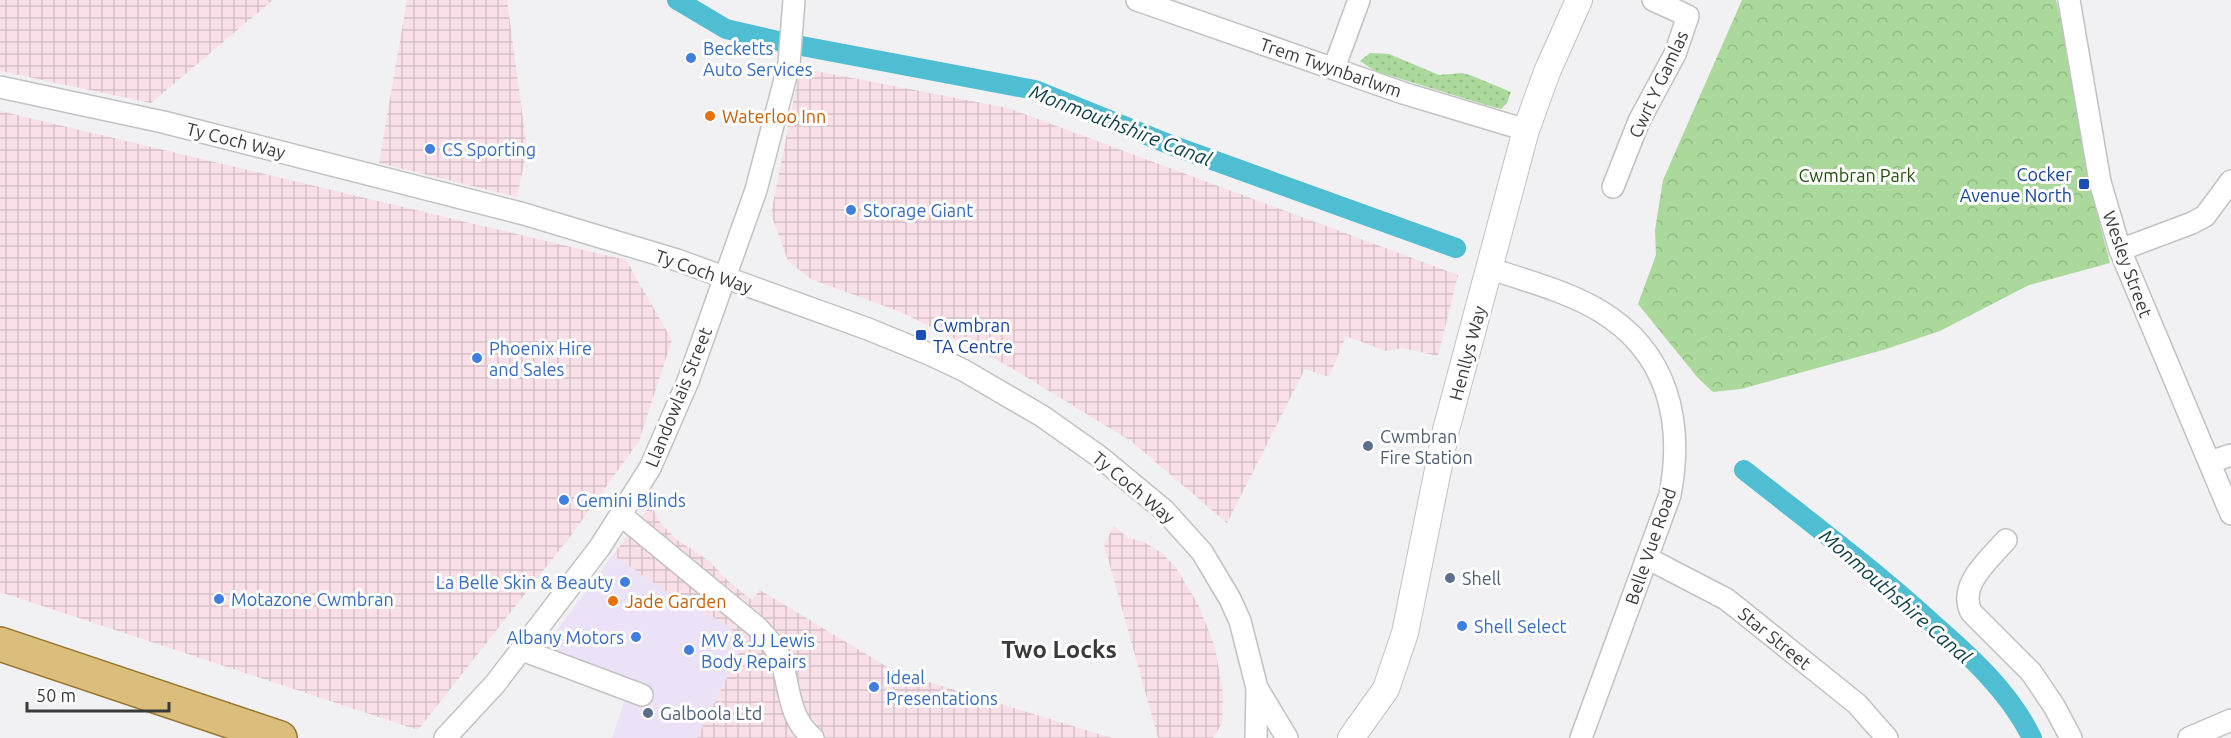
<svg xmlns="http://www.w3.org/2000/svg" width="2231" height="738" font-family="Ubuntu,sans-serif">
	<defs>
		<pattern id="industrial-grid" width="8" height="8" patternUnits="userSpaceOnUse" patternTransform="scale(1.5)"><rect width="8" height="8" fill="#f9dfe7"/><path d="M0 4h8M4 0v8" fill="none" stroke="#d6c0c7"/></pattern>
		<pattern id="grass-dots" width="8" height="8" patternUnits="userSpaceOnUse" patternTransform="scale(1.5)"><rect width="8" height="8" fill="#aad99b"/><path d="M2 2h.1M6 6h.1" fill="none" stroke="#93bb86" stroke-width="1.8" stroke-linecap="round"/></pattern>
		<pattern id="forest-crowns" width="20" height="18" patternUnits="userSpaceOnUse" patternTransform="scale(1.5)"><rect width="20" height="18" fill="#aad99b"/><path d="M2 6a3 3 0 1 1 6 0M12 15a3 3 0 1 1 6 0" fill="none" stroke="#93bb86"/></pattern>
	</defs>
	<rect width="100%" height="100%" fill="#f1f0f2"/>
	<polygon fill="#ebe2f7" points="613,555 678,599 724,623 745,641 697,738 612,738 626,697 532,664"/>
	<g fill="url(#industrial-grid)">
		<polygon points="0,0 273,0 151,103 0,71"/>
		<polygon points="407,0 507,0 527,149 517,197 379,163"/>
		<polygon points="800,68 1008,108 1458,275 1438,356 1402,348 1386,351 1346,336 1329,377 1305,369 1227,523 1131,441 1005,364 901,312 811,279 788,261 771,214"/>
		<polygon points="0,111 626,260 672,340 639,441 572,534 418,730 0,592"/>
		<polygon points="651,505 661,524 676,539 709,561 729,582 752,600 760,590 917,685 919,679 1112,738 697,738 745,641 724,623 678,599 613,555"/>
		<polygon points="1114,526 1128,538 1144,542 1162,553 1176,568 1198,604 1215,647 1223,694 1222,723 1213,738 1158,738 1104,544"/>
	</g>
	<polygon fill="url(#grass-dots)" points="1370,53 1389,54 1439,75 1462,73 1470,75 1511,92 1507,103 1501,109 1486,105 1375,71 1360,61"/>
	<polygon fill="url(#forest-crowns)" points="1742,0 2056,0 2065,37 2089,183 2110,263 2029,285 1940,331 1883,350 1741,389 1713,392 1698,378 1638,304 1656,255 1655,230 1663,180"/>
	<g fill="none" stroke-linecap="round" stroke-linejoin="round">
		<g stroke="#4fbed3" stroke-width="20">
			<polyline points="677,0 726,29 791,44 1035,90 1171,145 1456,248"/>
			<path d="M1744,470c63,50 128,98 187,152 38,33 79,70 101,116"/>
		</g>
		<defs>
			<g id="minor">
				<polyline points="1137,0 1403,93 1526,130"/>
				<polyline points="2069,0 2100,182 2120,250 2231,514"/>
				<polyline points="1334,68 1359,0"/>
				<polyline points="0,87 163,122 524,214 677,260 868,329 929,354 963,370 1042,416 1100,457 1164,510 1202,552 1230,599 1240,621 1257,688 1256,738"/>
				<polyline points="1613,187 1639,121 1675,54 1688,16 1653,0"/>
				<polyline points="2120,250 2192,223 2205,216 2231,181"/>
				<path d="M1489,268c37,13 78,23 111,43 68,41 84,110 70,184l-89,243"/>
				<polyline points="2210,462 2231,455"/>
				<path d="M622,516l136,112c9,10 18,19 23,31 9,28 7,59 32,79"/>
				<path d="M2006,540c-17,20 -48,44 -35,72l60,60 23,34 17,32"/>
				<polyline points="1647,558 1726,599 1745,614 1857,704 1887,738"/>
				<polyline points="522,650 642,695"/>
				<polyline points="1257,688 1287,738"/>
				<polyline points="445,738 495,684 600,547 650,468 688,381 756,190 789,64 794,0"/>
				<polyline points="2189,738 2231,720"/>
			</g>
			<polyline id="tertiary" points="1351,738 1386,689 1405,633 1446,430 1526,130 1547,72 1579,0"/>
			<polyline id="primary" points="0,644 280,738"/>
		</defs>
		<use href="#minor" stroke="#c2c2c3" stroke-width="24"/>
		<use href="#tertiary" stroke="#c2c2c3" stroke-width="28"/>
		<use href="#primary" stroke="#94732c" stroke-width="36"/>
		<use href="#minor" stroke="#fff" stroke-width="21"/>
		<use href="#tertiary" stroke="#fff" stroke-width="26"/>
		<use href="#primary" stroke="#dcbe7c" stroke-width="33"/>
	</g>
	<g fill="#3f7fe0" stroke="#fff" stroke-width="2">
		<circle cx="691" cy="58" r="6"/>
		<circle cx="430" cy="149" r="6"/>
		<circle cx="851" cy="210" r="6"/>
		<circle cx="477" cy="358" r="6"/>
		<circle cx="564" cy="500" r="6"/>
		<circle cx="625" cy="582" r="6"/>
		<circle cx="219" cy="599" r="6"/>
		<circle cx="1462" cy="626" r="6"/>
		<circle cx="636" cy="637" r="6"/>
		<circle cx="689" cy="650" r="6"/>
		<circle cx="874" cy="687" r="6"/>
	</g>
	<g fill="#e8710a" stroke="#fff" stroke-width="2">
		<circle cx="710" cy="116" r="6"/>
		<circle cx="613" cy="601" r="6"/>
	</g>
	<g fill="#1a4fb4" stroke="#fff" stroke-width="2">
		<rect x="2078" y="178" width="12" height="12" rx="3"/>
		<rect x="915" y="329" width="12" height="12" rx="3"/>
	</g>
	<g fill="#5c6f8a" stroke="#fff" stroke-width="2">
		<circle cx="1368" cy="446" r="6"/>
		<circle cx="1450" cy="578" r="6"/>
		<circle cx="648" cy="713" r="6"/>
	</g>
	<g text-anchor="middle" dominant-baseline="central" stroke-width="6" stroke-linejoin="round" paint-order="stroke">
		<g font-size="18" fill="#366cbe" stroke="#fff" text-anchor="start">
			<text x="703" y="48">Becketts<tspan x="703" dy="21">Auto Services</tspan></text>
			<text x="442" y="149">CS Sporting</text>
			<text x="863" y="210">Storage Giant</text>
			<text x="489" y="348">Phoenix Hire<tspan x="489" dy="21">and Sales</tspan></text>
			<text x="576" y="500">Gemini Blinds</text>
			<text x="613" y="582" text-anchor="end">La Belle Skin &amp; Beauty</text>
			<text x="231" y="599">Motazone Cwmbran</text>
			<text x="1474" y="626">Shell Select</text>
			<text x="624" y="637" text-anchor="end">Albany Motors</text>
			<text x="701" y="640">MV &amp; JJ Lewis<tspan x="701" dy="21">Body Repairs</tspan></text>
			<text x="886" y="677">Ideal<tspan x="886" dy="21">Presentations</tspan></text>
		</g>
		<g font-size="18" fill="#3a3a3b" stroke="#fff">
			<text transform="translate(1331 67) rotate(19)">Trem Twynbarlwm</text>
			<text transform="translate(1658 84) rotate(-65)">Cwrt Y Gamlas</text>
			<text transform="translate(236 140) rotate(14)">Ty Coch Way</text>
			<text transform="translate(2128 264) rotate(70)">Wesley Street</text>
			<text transform="translate(704 271) rotate(19)">Ty Coch Way</text>
			<text transform="translate(1467 353) rotate(-75)">Henllys Way</text>
			<text transform="translate(678 397) rotate(-68)">Llandowlais Street</text>
			<text transform="translate(1134 487) rotate(40)">Ty Coch Way</text>
			<text transform="translate(1650 546) rotate(-71)">Belle Vue Road</text>
			<text transform="translate(1775 638) rotate(39)">Star Street</text>
		</g>
		<g font-size="18" fill="#c56008" stroke="#fff" text-anchor="start">
			<text x="722" y="116">Waterloo Inn</text>
			<text x="625" y="601">Jade Garden</text>
		</g>
		<g font-size="18" fill="#164399" stroke="#fff" text-anchor="end">
			<text x="2072" y="174">Cocker<tspan x="2072" dy="21">Avenue North</tspan></text>
			<text x="933" y="325" text-anchor="start">Cwmbran<tspan x="933" dy="21">TA Centre</tspan></text>
		</g>
		<g font-size="18" fill="#224f0d" stroke="#fff">
			<text x="1857" y="175">Cwmbran Park</text>
		</g>
		<g font-size="18" fill="#4e5e75" stroke="#fff" text-anchor="start">
			<text x="1380" y="436">Cwmbran<tspan x="1380" dy="21">Fire Station</tspan></text>
			<text x="1462" y="578">Shell</text>
			<text x="660" y="713">Galboola Ltd</text>
		</g>
		<g font-size="20" font-style="italic" fill="#083d45" stroke="#fff">
			<text transform="translate(1121 125) rotate(21)">Monmouthshire Canal</text>
			<text transform="translate(1896 596) rotate(41)">Monmouthshire Canal</text>
		</g>
		<g font-size="24" font-weight="bold" fill="#3a3a3b" stroke="#fff">
			<text x="1059" y="649">Two Locks</text>
		</g>
	</g>
	<path d="M27 702v9h142v-9" fill="none" stroke="#3a3a3b" stroke-width="3"/>
	<text x="36" y="702" font-size="18" fill="#3a3a3b" stroke="#ffffff" stroke-width="4.5" paint-order="stroke">50 m</text>
</svg>
